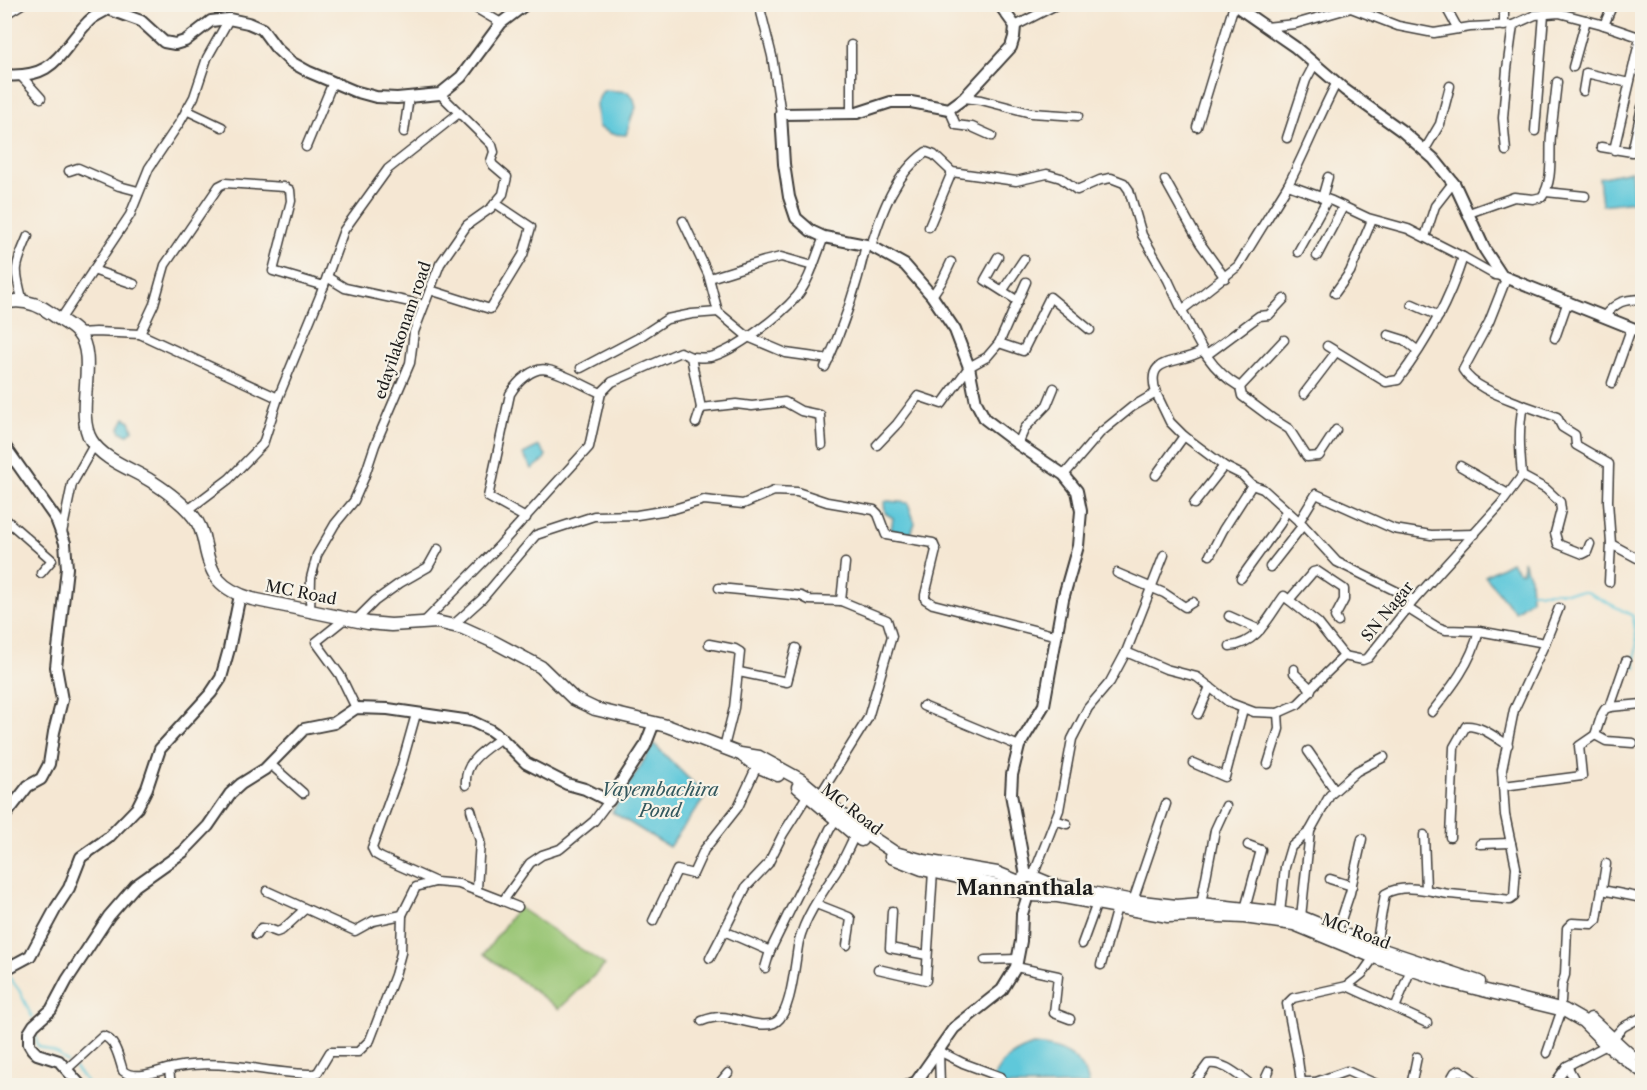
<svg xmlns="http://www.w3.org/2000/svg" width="1647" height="1090" font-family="'Libre Caslon Text',serif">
	<rect width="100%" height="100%" fill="#f7f3e8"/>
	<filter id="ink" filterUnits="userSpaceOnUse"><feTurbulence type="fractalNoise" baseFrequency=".0167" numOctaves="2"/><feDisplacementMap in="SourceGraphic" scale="12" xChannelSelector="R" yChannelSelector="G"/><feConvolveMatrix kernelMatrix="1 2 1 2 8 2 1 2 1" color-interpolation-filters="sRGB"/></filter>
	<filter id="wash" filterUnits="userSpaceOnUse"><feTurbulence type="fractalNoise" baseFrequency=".008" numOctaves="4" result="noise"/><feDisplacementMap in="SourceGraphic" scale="24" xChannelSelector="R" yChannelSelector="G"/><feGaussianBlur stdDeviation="1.35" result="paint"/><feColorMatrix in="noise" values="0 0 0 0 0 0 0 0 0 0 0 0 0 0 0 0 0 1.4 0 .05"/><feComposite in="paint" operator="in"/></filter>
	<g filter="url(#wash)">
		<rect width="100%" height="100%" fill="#f5e7d3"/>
		<polygon fill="#98c573" stroke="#5a7048" stroke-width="1.5" points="518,907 605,965 559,1009 484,954"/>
		<g fill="#5ec8da" stroke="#3d727b" stroke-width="1.5">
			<path d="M606,90l22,2 6,7 2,9c-6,9 -6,17 -10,27l-14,-1 -14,-7 -2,-23 6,-12z"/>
			<polygon points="1631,171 1634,201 1602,205 1599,178"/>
			<polygon points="125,418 130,421 133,430 127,435 121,432 119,429"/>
			<polygon points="539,446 546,455 543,461 532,469 523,454"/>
			<polygon points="888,501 908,503 915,523 911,534 891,530 893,518 885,513 884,502"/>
			<polygon points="1523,561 1530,577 1531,599 1515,612 1485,576 1511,562 1519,572 1523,571"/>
			<polygon points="654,744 706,796 669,847 612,812"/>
			<path d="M1033,1045c27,1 51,12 56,40l-98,1c6,-23 21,-34 42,-41z"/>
		</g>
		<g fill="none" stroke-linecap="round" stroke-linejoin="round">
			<g stroke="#5ec8da" stroke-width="2">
				<polyline points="1528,592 1587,592 1633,616 1637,642 1634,667 1637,667"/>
				<polyline points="9,977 19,990 32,1017"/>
				<polyline points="35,1033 38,1046 59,1055 67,1062"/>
				<polyline points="75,1068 90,1086"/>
			</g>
		</g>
	</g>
	<g filter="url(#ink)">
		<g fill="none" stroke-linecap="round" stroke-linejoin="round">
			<defs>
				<g id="minor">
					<polyline points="469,4 501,23"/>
					<polyline points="759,4 772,56 781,114"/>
					<polyline points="1448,4 1447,9 1458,29"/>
					<polyline points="4,15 22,4"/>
					<polyline points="1604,25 1613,4"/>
					<polyline points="1015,26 1058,4"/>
					<polyline points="1504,26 1504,4"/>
					<polyline points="1266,27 1295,24 1351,8 1398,26 1434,33 1470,27 1513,25 1535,15 1559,13 1601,24 1642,38"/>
					<polyline points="851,45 851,113"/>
					<polyline points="1573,67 1586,20"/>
					<polyline points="21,76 41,98"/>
					<path d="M1337,82c-18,34 -31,69 -49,103l44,16 36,17 40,11 55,28 32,18 7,1"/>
					<polyline points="1583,91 1586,73 1629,83"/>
					<polyline points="964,98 981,100 1031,113 1078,116"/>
					<polyline points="949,109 956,125 972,127 992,136"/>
					<polyline points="186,110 222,127"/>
					<polyline points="1197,127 1234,5"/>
					<polyline points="1535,131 1544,14"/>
					<polyline points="404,132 409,97"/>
					<polyline points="1287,138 1306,80 1314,65"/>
					<polyline points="306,147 333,82"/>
					<polyline points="1601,147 1632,152 1642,107"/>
					<polyline points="1614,150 1640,38"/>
					<polyline points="1424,151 1440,124 1450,86"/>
					<polyline points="1506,151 1503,118 1507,69 1513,25"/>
					<polyline points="69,171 78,168 119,186 138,191"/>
					<polyline points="1165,180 1200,243 1225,278"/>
					<polyline points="1546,192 1585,196"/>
					<polyline points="1322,198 1328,177"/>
					<path d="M1469,213l45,-16 19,2 9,-2c12,-17 7,-43 9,-62 2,-18 4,-35 6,-53"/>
					<polyline points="683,221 708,274 718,312 748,337 786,353 829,359"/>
					<polyline points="929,227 952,172"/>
					<polyline points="1425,237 1435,206 1453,183"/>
					<path d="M871,246c11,-35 24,-72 55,-94l8,3 18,17 64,9 31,-7 14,4 16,12 23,-10 11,-2 13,5 5,7 13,45 26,45 14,30"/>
					<polyline points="1298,252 1327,200"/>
					<polyline points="1317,256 1343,207"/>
					<polyline points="998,257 985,280 1018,301"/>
					<polyline points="93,270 134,284"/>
					<polyline points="327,277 345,288 424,305"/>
					<polyline points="710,278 764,261 781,257 813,266"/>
					<polyline points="430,290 490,309 523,255 531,227 495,203"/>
					<polyline points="1003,290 1024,259"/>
					<polyline points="1335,293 1350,272 1372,220"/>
					<polyline points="932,296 942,281 951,262"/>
					<path d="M23,302c-9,-34 -9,-33 5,-66"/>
					<polyline points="1412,304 1439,316"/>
					<path d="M1604,316c14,-15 18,-16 38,-17"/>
					<polyline points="60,320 130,215 149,168 180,122 194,97 207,58 229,19"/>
					<polyline points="78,333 96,332 140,334 278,398"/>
					<polyline points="140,334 154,304 165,265 219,186 225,183 284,187 290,190 291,201 273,271 324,286"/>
					<polyline points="1388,335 1404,340 1417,350"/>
					<polyline points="1555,338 1568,301"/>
					<polyline points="999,343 1023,351 1050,297 1090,330"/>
					<path d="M1327,346l59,36 12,-2c28,-37 51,-79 65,-123"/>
					<path d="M691,357c6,0 13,1 19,0 25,-6 70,-41 87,-61 13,-16 19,-40 27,-59"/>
					<path d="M825,367c19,-41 31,-78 41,-122"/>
					<polyline points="581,368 638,338 667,319 692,314 718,312"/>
					<polyline points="1612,383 1631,329"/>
					<path d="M1240,387c-31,-18 -43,-46 -58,-77l56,-44 50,-81"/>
					<polyline points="1240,387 1242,396 1273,419 1289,429 1307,457 1319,456 1336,430"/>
					<polyline points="1240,387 1284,340"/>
					<path d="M1156,393c-12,-39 23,-27 46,-42l6,3 51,-38 10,-1 15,-16"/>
					<polyline points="1304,394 1336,352"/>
					<polyline points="1523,405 1557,417 1562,427 1575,435 1576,445 1609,464 1608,501 1611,544 1609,582"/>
					<polyline points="701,408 736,404 752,406 785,402 801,411 820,415 822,445"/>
					<polyline points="1018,444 1025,428 1047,405 1054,388"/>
					<polyline points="877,445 897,424 918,396 942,404 969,367 987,357 999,343 1026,282"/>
					<polyline points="1460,466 1508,494"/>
					<polyline points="4,467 14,459"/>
					<polyline points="1064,475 1100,433 1132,407 1156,393 1170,422 1184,436 1224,466 1242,475 1252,485 1263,489 1303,525 1337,562 1414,600"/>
					<polyline points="1156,475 1184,436"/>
					<polyline points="1522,476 1546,489 1560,502 1561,510 1555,533 1558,544 1583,554 1587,552 1590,544"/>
					<polyline points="1194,504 1224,466"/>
					<polyline points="188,510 229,479 263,444 278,398 320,296 344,230 388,169 459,113"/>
					<polyline points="4,518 52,560 41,573"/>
					<path d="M526,518l-38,-21 22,-103c7,-12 23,-28 38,-24 18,4 36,16 53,23"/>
					<polyline points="1299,522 1316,494 1394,529 1431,535 1475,534"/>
					<polyline points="62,533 72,484 94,445"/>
					<polyline points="1611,544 1637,558"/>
					<polyline points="1210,555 1223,530 1252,485"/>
					<polyline points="1270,567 1303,525"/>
					<polyline points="1117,573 1164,593 1185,607 1193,602"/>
					<polyline points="1241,578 1280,524 1286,511"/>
					<polyline points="719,588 801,596 809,600 841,601 845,563"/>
					<polyline points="1289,600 1313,572 1317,571 1344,589 1344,600 1335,617 1338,622"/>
					<polyline points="310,611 311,578 317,555 335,524 354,501 364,478 375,445 410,363 414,332 440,264 467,225 491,208 503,194 507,177 493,165 491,161 494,152 492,145 440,94"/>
					<polyline points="1229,616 1260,630"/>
					<polyline points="346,618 316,642 340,675 356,708"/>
					<polyline points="356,620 375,601 400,583 428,567 438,549"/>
					<polyline points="424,622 500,545 589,447 601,393 612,382 680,352 691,357 701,408 696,423"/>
					<polyline points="452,626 482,599 536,535 594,516 637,515 674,509 704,500 743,504 774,491 797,492 827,502 874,510 878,514 886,535 933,543 936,550 925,595 925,599 933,604 1057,636"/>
					<polyline points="1545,643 1559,608"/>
					<polyline points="709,644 735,649 740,652 734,708 724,747"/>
					<path d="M1230,646c28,-2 39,-30 54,-50l34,27 26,33"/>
					<polyline points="1126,652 1164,555"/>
					<polyline points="1294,669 1294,673 1309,687 1310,692"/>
					<polyline points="739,672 787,682 796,648"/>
					<polyline points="923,706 1019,746"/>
					<polyline points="1610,707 1626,661"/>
					<path d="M1432,712c20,-25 39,-49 47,-81"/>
					<polyline points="416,714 400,771 372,848 375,854 382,858 436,882 459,884 503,901"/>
					<polyline points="1198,714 1210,687"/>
					<polyline points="1595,735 1606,741 1633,743"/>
					<polyline points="1308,751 1335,790"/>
					<polyline points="1193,763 1225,777 1243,709"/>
					<polyline points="270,764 303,793"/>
					<polyline points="1268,764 1279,729 1278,713"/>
					<path d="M466,785c-2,-24 17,-34 35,-47"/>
					<polyline points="1503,786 1582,776 1579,746 1595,735 1602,714 1605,709 1610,707 1642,704"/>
					<polyline points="820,795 868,718 892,636 887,620 841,601"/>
					<polyline points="807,796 783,834 768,864 746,887 724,931 770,951 830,829 837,820"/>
					<polyline points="471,810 480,841 477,889"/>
					<polyline points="1055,820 1067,824"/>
					<polyline points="1424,835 1426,889"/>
					<path d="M1450,837l4,-90 12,-21c15,-1 30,12 42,19"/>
					<polyline points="1480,844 1511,843"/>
					<path d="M1033,876l26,-66 13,-71 16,-31 22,-26 16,-30 40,17 31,8 33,26 24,9 24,1 20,-9 12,-12 2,-5 32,-31 19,4 5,-2 46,-58 87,-96 21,-28c-2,-24 -4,-47 1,-71 -19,-8 -49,-17 -60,-35l26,-48 17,-43"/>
					<polyline points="1330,879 1352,886"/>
					<polyline points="1602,890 1642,898"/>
					<polyline points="267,891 355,931 373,921 402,915 416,887 435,882"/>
					<polyline points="1133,901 1166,804"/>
					<polyline points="816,904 849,917 851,919 847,945"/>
					<polyline points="1201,904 1215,830 1226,806"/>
					<polyline points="518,907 503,901 530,863 542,855 560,849 594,821 609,801"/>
					<polyline points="1245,909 1261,850 1248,845"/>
					<polyline points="892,911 890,948 927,955"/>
					<polyline points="1280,913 1285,867 1291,847 1310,831 1330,795 1357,771 1384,757"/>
					<polyline points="1301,917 1310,831"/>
					<polyline points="653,921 677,870 693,874 704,850 738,807 757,766"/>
					<polyline points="1337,932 1350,893 1362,839"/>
					<polyline points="256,935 261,928 269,929 277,932 282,930 305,909"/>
					<polyline points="1082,944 1097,903"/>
					<polyline points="710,958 724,931"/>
					<polyline points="985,960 1017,959"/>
					<polyline points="1101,965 1117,907"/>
					<polyline points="1016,967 1058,976 1054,1013 1070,1019"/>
					<polyline points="765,968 770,951"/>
					<polyline points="878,969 926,980 933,871"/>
					<polyline points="1347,986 1427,1023"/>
					<polyline points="1561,1001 1562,984 1565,975 1567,928 1572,923 1592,924 1597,920 1606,864"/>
					<polyline points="1395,1008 1411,969"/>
					<path d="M702,1021c8,-3 19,-5 27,-3 14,2 32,10 45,5 18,-7 21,-64 25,-82 6,-24 23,-48 37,-69 7,-11 13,-25 19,-37"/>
					<polyline points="1547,1053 1562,1009"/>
					<polyline points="1567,1066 1578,1086"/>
					<path d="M67,1069l36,-33c13,4 16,23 20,35 14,11 38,-2 53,-4 48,-9 91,7 138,7l4,-2 12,-20h28l12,-12 25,-65 6,-22 1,-38"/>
					<polyline points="169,1069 171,1086"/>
					<polyline points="1301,1082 1316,1082 1347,1071 1381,1086"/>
					<polyline points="717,1086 728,1073"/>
					<polyline points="832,1086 838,1086"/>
					<polyline points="940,1086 939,1051 963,1063 1001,1077"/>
					<path d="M1192,1086l16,-22c16,-3 32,13 45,22"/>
					<polyline points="1262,1086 1269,1071"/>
					<path d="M1300,1086l1,-4 -3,-22 -11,-56 6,-6 54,-12 15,-12 12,-17 11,-63c19,-11 44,-3 64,0 21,2 41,3 61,6l4,-3 2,-30 -11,-52 -3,-45 12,-60 31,-67 -66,-12 -33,-1 -9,-3 -30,-19"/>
					<polyline points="1411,1086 1417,1057"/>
					<polyline points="1447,1086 1455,1072 1460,1070 1482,1086"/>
					<polyline points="1553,1086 1567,1066 1607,1045 1623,1027 1642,1017"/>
				</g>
				<g id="tertiary">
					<path d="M4,75c52,4 54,-22 84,-53 5,-6 14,-9 20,-13l33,12 23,21 11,2 10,-3 26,-20 18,-2 19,4 14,6 14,19 15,14 18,10 45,19 22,6 21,1 43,-4 21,-17 40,-54 25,-19"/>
					<polyline points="4,445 56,519 65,543 67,568 56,667 62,700 54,732 49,764 41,779 28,786 4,817"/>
					<polyline points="81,1086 59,1061 37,1054 32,1049 29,1044 29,1033 34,1025 51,1010 67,980 109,916 135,886 183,852 208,826 230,794 241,784 265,769 304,729 334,723 356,708 388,709 471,721 490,730 501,738 526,763 567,784 585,789 609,801 645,746 654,723"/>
				</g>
				<g id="secondary">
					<polyline points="999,4 1015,26 1014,37 1011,47 964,98 949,109 911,102 891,102 857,113 781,114 784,164 789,197 796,218 811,231 824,237 871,246 905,265 932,296 955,330 969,367 976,402 985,419 1018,444 1064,475 1077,491 1081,511 1078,546 1063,599 1044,705 1019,746 1012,775 1011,794 1026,876"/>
					<polyline points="1233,4 1295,47 1345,90 1402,131 1434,159 1455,185 1485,250 1502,276 1642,332"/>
					<polyline points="4,970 30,956 56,908 69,888 81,857 108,838 137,808 147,788 160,749 211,693 221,678 229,649 240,595"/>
					<polyline points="907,1086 916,1082 954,1028 1002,990 1016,967 1021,941 1022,914 1028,895"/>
				</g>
				<g id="primary">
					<path d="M4,303c17,-5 34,1 48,11 8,6 19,11 26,19 21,24 -4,79 13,107 12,20 41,29 60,41 14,9 31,21 42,35 7,8 10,18 12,29 6,32 15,44 47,54l116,24 23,2 46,-3 26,6 31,14 47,25 33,32 21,10 72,17 73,28 19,3 42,23 61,51 33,22 29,8 73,12 22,9"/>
					<polyline points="743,756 757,766 778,775"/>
					<polyline points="798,787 861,840"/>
					<polyline points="891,857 922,869 1021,891 1028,895 1058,896 1168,916 1197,915 1244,917 1294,924 1374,957 1446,981 1564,1010 1583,1021 1607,1045 1642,1071"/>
					<polyline points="1019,882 1026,876 1031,876 1055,886 1133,901 1176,906 1201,904 1280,913 1301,917 1377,948 1479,982"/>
					<polyline points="1591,1019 1631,1056"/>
				</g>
			</defs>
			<use href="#minor" stroke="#3d3a37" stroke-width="11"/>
			<use href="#tertiary" stroke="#3d3a37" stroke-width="14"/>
			<use href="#secondary" stroke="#3d3a37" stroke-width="14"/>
			<use href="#primary" stroke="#3d3a37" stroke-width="15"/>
			<use href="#minor" stroke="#fff" stroke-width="8"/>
			<use href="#tertiary" stroke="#fff" stroke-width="10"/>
			<use href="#secondary" stroke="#fff" stroke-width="10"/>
			<use href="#primary" stroke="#fff" stroke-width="12"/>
		</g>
	</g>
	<g text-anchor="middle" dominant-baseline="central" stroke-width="4.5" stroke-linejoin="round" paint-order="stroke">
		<g font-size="16" fill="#1c1c1c" stroke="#f7f3e8">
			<text transform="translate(402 330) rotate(-71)">edayilakonam road</text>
			<text transform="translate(301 592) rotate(11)">MC Road</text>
			<text transform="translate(1387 611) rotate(-51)">SN Nagar</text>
			<text transform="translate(852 809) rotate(38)">MC Road</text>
			<text transform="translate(1356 931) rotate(21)">MC Road</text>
		</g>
		<g font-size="18" font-style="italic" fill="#33585e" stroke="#f7f3e8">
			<text x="660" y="790">Vayembachira<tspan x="660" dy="21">Pond</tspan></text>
		</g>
		<g font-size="20" font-weight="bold" fill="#1c1c1c" stroke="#f7f3e8">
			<text x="1025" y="888">Mannanthala</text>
		</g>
	</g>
	<rect width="1647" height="1090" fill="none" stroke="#f7f3e8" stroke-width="24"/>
</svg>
